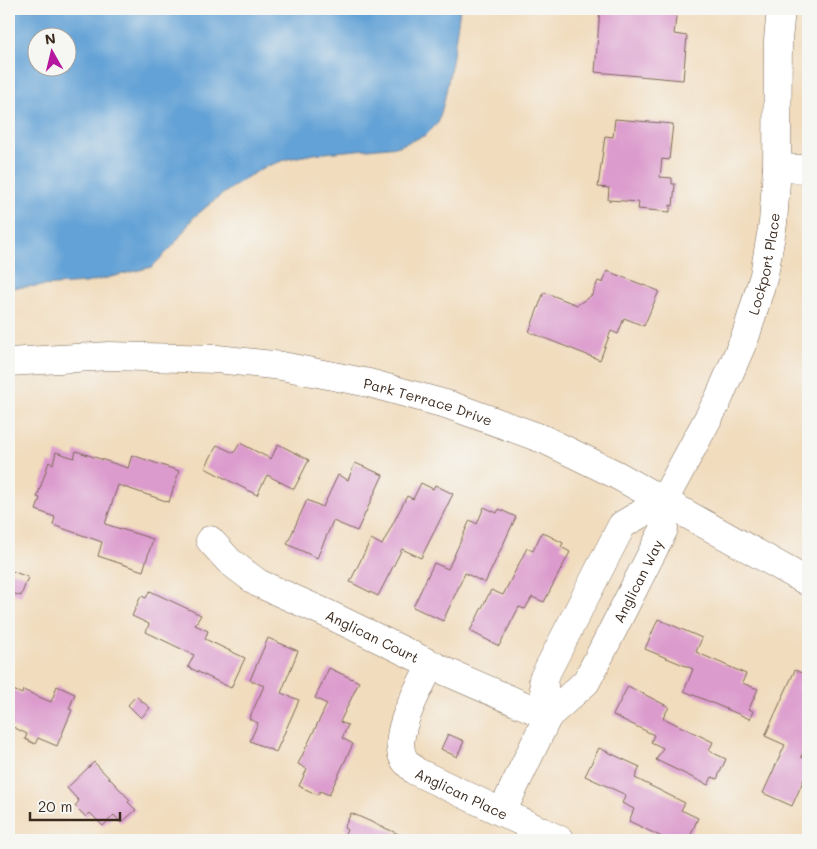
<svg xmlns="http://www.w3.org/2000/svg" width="817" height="849" font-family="Mali,sans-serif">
	<rect width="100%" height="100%" fill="#f6f6f2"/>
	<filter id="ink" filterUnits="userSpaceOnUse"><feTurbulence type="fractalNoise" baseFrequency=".02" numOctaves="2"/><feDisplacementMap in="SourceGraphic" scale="10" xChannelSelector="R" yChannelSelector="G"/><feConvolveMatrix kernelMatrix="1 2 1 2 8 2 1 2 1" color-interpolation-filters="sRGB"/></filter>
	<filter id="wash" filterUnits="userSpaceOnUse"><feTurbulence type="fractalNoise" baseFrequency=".0096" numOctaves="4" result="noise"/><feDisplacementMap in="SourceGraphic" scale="20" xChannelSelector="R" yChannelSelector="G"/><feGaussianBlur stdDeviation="1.12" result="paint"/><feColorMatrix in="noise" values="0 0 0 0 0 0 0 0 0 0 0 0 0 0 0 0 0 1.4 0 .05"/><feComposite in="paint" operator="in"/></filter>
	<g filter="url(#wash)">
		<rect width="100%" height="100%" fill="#f1dcbd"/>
		<path fill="#64a2d6" stroke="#50667a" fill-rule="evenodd" d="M9,9h451l-8,53 -8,40 -6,21 -12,12 -27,11 -85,8 -26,5 -23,8 -21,12 -28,20 -23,19 -20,28 -21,21 -66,16 -77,5zM38,38h30v30h-30z"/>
		<g id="blocks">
			<g fill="#dc9bcd">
				<polygon points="600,9 677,9 674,34 687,36 683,80 595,72"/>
				<polygon points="615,119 673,124 669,160 662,159 660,177 672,178 672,184 675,184 673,206 670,205 670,212 638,209 639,202 608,200 609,188 598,187 605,136 613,137"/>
				<polygon points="607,271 659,291 644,326 624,318 618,334 611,331 600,360 529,332 544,292 577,305 592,295 598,281 603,283"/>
				<polygon points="240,443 271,459 278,444 309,460 294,489 267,475 257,495 205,468 217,445 234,453"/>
				<polygon points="76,451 128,468 132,455 179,471 169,502 118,485 105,524 153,539 143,571 98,556 102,542 53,525 55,517 36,510 40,498 37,497 49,462 53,464 56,452 74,458"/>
				<polygon points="355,463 383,475 357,531 333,521 317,558 287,544 307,500 323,507 338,475 348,480"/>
				<polygon points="421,483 433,489 435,485 453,494 421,558 402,549 378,596 350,582 371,539 382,545 407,496 413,499"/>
				<polygon points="484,507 497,513 499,509 516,517 485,583 465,573 443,621 413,607 434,563 448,569 470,520 477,524"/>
				<polygon points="542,532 563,543 561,547 570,552 544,602 532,597 525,609 519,607 499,646 470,631 491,590 503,595 527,548 533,551"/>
				<polygon points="9,570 28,577 21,596 9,592"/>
				<polygon points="150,591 201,615 195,625 208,631 205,639 245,658 231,688 188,667 194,655 146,632 149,624 132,616 141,596 146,598"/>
				<polygon points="658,619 702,638 696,652 746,674 742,683 758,689 749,709 753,711 750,719 684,691 693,669 645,649"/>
				<polygon points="268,638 298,651 281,693 299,700 276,752 250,741 258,723 249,719 264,686 250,680"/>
				<polygon points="329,668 359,682 340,722 348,725 342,738 353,744 329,795 320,791 318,795 299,786 307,769 298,764 327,704 315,698"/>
				<polygon points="795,670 808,676 808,741 801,757 808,760 808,770 792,806 763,793 785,745 765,736"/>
				<polygon points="57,686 75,694 69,709 72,710 57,746 38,738 35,744 25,739 27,734 9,725 9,688 22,694 23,690 51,702"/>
				<polygon points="628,686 669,707 663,718 713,742 709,751 726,759 717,779 712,777 708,785 656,760 663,748 651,742 654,735 613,715"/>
				<polygon points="136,696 150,708 141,718 128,705"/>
				<polygon points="448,734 464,741 457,757 441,749"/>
				<polygon points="599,748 640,767 635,778 685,803 681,810 698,818 689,839 685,837 683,840 668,840 629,821 634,809 622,803 626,795 585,776"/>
				<polygon points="94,762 130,800 128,802 136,810 121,823 114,815 103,826 90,813 86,817 75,806 79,801 67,788"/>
				<polygon points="351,813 412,840 342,840 347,830 344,828"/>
			</g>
		</g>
	</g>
	<g filter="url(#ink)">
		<use href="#blocks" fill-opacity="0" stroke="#7b6856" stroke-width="1"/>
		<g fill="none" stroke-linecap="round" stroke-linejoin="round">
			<defs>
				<g id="minor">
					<polyline points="777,168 808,169"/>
					<path id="s1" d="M664,500l54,-100 28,-65 18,-60 9,-52 4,-55 1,-128 3,-31"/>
					<path id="s2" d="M210,540l19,21 29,22 70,31 119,58 101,44"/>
					<path id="s3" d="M431,664c-11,23 -41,72 -27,95 3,5 8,8 11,12l145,69"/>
					<polyline points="548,716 543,679 622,525 664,500"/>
					<path id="s4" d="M502,812l46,-96 38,-34 17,-33 61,-120v-29"/>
				</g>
				<g id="tertiary">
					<path id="s5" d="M9,362l100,-6 108,3 65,7 87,17 80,22 94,34 72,35 193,108"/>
				</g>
			</defs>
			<use href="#minor" stroke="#7b6856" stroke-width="29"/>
			<use href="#tertiary" stroke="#7b6856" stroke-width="29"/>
			<use href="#minor" stroke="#fff" stroke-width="28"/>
			<use href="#tertiary" stroke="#fff" stroke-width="28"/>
		</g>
	</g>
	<g text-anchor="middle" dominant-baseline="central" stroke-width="4.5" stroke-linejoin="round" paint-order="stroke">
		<g font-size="14" fill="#3b2a1e" stroke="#f6f6f2">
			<text stroke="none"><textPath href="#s1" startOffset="258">Lockport Place</textPath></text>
			<text stroke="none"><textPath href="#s5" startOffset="424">Park Terrace Drive</textPath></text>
			<text stroke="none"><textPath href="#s4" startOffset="271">Anglican Way</textPath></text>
			<text stroke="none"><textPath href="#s2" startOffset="191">Anglican Court</textPath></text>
			<text stroke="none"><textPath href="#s3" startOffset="170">Anglican Place</textPath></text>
		</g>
	</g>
	<rect width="817" height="849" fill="none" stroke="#f6f6f2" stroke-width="30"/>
	<g transform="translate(52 52) rotate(352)"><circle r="24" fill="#f6f6f2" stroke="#aba49d"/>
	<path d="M0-4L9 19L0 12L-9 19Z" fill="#b5179e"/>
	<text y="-8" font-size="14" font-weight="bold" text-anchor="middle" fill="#3b2a1e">N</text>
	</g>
	<path d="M30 812v8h90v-8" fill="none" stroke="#3b2a1e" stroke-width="2.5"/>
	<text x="38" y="812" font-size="15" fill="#3b2a1e" stroke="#f6f6f2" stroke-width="4" paint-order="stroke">20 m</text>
</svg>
